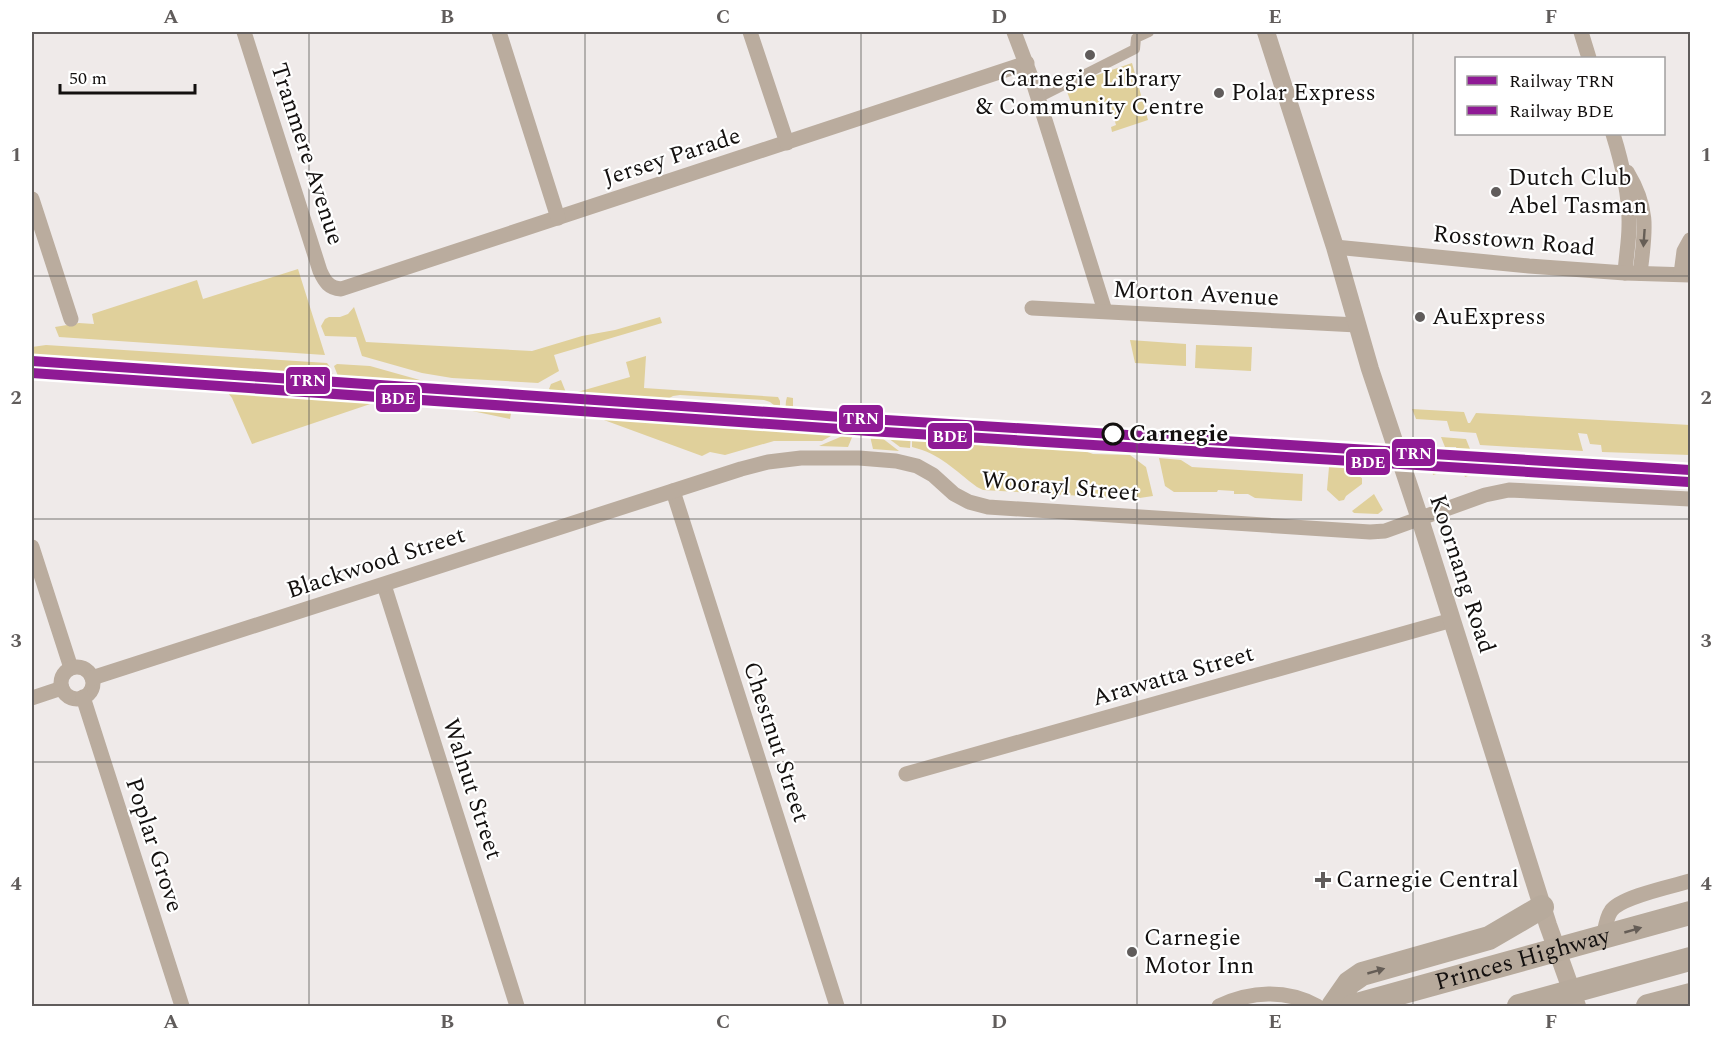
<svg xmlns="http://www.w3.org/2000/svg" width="1722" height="1038" font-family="Spectral,serif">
	<rect width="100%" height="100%" fill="#efeae9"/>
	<g fill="#e0d09b">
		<polygon points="1132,63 1148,120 1112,132 1111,127 1116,125 1109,101 1074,111 1065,86"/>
		<polygon points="298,269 325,355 59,337 55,327 79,323 94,324 92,314 197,280 203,299"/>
		<polygon points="354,307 366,342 532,351 582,336 615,330 660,317 662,323 554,355 559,371 538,383 452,378 422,373 362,356 356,337 325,336 321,326 325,319 329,317 340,317 348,314"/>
		<polygon points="1130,340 1186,344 1186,366 1135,363"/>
		<polygon points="46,345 327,363 330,367 340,397 364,389 364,377 338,376 334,366 337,364 370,366 434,384 540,392 558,405 566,407 644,416 684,403 756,406 767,409 790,424 819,427 818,432 823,432 824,428 853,430 853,431 838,432 822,441 774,441 725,455 710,452 702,456 593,416 562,410 512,407 510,419 439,404 394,396 252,444 232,398 224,388 32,375 32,347"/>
		<polygon points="1196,345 1252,347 1251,371 1195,368"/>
		<polygon points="646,356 644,388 778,397 780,401 780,410 770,402 764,400 680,395 673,396 653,407 640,409 576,401 559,397 554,394 549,389 551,384 561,380 567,395 630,377 626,362"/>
		<polygon points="787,397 793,398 793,416 854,420 854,422 799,419 790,417 785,414 786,401"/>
		<polygon points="1412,409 1464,412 1468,423 1470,423 1476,413 1690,425 1690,455 1602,452 1601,445 1590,444 1587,434 1578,433 1583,451 1480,445 1476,433 1450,431 1447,421 1416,419"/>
		<polygon points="870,431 911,433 910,448 900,447 884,435"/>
		<path d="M912,433l38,3 1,2 5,1 1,-3 31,2 -6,7 4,1 6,-8 71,5 30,11 37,1 16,12 7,29 -20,3 -150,-9 -6,-3c-23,-17 -36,-33 -65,-40z"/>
		<polygon points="845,435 853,435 848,447 819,446"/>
		<polygon points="870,436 882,438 899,451 873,449"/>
		<polygon points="1441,437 1466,439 1470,449 1457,453 1456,447 1445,447"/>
		<polygon points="1482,452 1609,461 1665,462 1659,471 1508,462 1465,477 1461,466 1433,475 1432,469"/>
		<polygon points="1159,458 1181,460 1192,467 1303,474 1302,501 1255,498 1248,494 1234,494 1234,491 1218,490 1217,492 1174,492 1165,486"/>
		<polygon points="1672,462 1690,463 1690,473 1666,472"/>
		<polygon points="1331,464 1341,466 1362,478 1362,484 1346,496 1344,500 1339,501 1327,490 1329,467"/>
		<polygon points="1374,494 1383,510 1378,514 1354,513 1352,511"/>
	</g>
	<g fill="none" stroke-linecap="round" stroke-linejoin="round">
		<polyline stroke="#baac9e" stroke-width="10" points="1038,98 1135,49 1136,38 1149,32"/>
		<g stroke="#baac9e" stroke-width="15">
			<path d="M244,32l76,239c5,11 9,17 21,18l686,-226"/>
			<polyline points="499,32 558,218"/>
			<polyline points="750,32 787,143"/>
			<polyline points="1014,32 1034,85 1105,311"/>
			<polyline points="1581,32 1589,58"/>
			<path d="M1613,134c9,29 17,61 16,92 0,15 -3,31 -4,47"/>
			<path d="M1627,172c23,38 18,60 13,101"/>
			<polyline points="32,199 71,319"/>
			<polyline points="1335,247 1529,266 1625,273 1690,275"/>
			<polyline points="1681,274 1684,251 1690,240"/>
			<polyline points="1032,308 1357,325"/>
			<polyline points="673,491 837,1006"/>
			<polyline points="32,547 71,668"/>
			<polyline points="384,585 517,1006"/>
			<circle cx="77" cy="683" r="16"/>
			<polyline points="92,678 741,469 768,462 801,458 859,458 896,461 917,466 933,475 954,494 969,502 988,507 1370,532 1385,531 1485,495 1509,490 1690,499"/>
			<polyline points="83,697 182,1006"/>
			<polyline points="32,698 62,688"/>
			<polyline points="906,774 1452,620"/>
			<path d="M1603,938c2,-8 3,-20 8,-27 9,-14 62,-25 79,-30"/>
			<path d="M1219,1006c32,-15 67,-17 98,0"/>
		</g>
		<polyline stroke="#baac9e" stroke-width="18" points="1266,32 1335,247 1370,369 1420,519 1548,925 1577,1006"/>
		<g stroke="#b7aa9c" stroke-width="24">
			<polyline points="1333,1006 1349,983 1362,974 1489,938 1542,907"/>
			<path id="s1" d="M1353,1006l337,-93"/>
			<polyline points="1519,1006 1690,959"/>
			<polyline points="1648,1006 1690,995"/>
		</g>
		<defs>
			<polyline id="rail-1" points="32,361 870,419 1690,470"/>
			<polyline id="rail-2" points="32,373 869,431 1689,482"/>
		</defs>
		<use href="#rail-1" stroke="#fff" stroke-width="15"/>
		<use href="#rail-2" stroke="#fff" stroke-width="15"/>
		<use href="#rail-1" stroke="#8f1a95" stroke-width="10"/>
		<use href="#rail-2" stroke="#8f1a95" stroke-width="10"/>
	</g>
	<defs><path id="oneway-solid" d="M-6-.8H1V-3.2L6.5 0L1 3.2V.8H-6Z" transform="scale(1.5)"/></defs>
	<use fill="#665e56" href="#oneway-solid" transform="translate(1644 238) rotate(94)"/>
	<g fill="#655d56">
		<use href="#oneway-solid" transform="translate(1633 930) rotate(-16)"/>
		<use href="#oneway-solid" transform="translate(1376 971) rotate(-16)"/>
	</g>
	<path fill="none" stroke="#605c5b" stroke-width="1.5" stroke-opacity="0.55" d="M309,32v974M585,32v974M861,32v974M1137,32v974M1413,32v974M32,276h1658M32,519h1658M32,762h1658"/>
	<g fill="#605c5b" stroke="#fff" stroke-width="2">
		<circle cx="1090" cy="55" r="6"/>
		<circle cx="1219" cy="93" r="6"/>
		<circle cx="1496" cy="192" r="6"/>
		<circle cx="1420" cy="317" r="6"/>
		<path d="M1320 871h6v6h6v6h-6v6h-6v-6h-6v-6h6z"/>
		<circle cx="1132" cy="952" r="6"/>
	</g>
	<circle fill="#fff" stroke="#13100f" stroke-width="3" cx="1113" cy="434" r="10"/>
	<g text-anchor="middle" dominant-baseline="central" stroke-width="4.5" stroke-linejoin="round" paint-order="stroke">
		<g font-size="24" fill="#13100f" stroke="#fff" text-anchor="start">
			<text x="1090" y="79" text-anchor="middle">Carnegie Library<tspan x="1090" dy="28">&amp; Community Centre</tspan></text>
			<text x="1231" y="93">Polar Express</text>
			<text x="1508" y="178">Dutch Club<tspan x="1508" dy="28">Abel Tasman</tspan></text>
			<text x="1432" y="317">AuExpress</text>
			<text x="1336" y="880">Carnegie Central</text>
			<text x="1144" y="938">Carnegie<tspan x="1144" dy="28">Motor Inn</tspan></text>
		</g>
		<g font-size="24" fill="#13100f" stroke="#fff">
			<text transform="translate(307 154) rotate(72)">Tranmere Avenue</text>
			<text transform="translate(672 157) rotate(-18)">Jersey Parade</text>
			<text transform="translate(1514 241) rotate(5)">Rosstown Road</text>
			<text transform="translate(1196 294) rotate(3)">Morton Avenue</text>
			<text transform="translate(1060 487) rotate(5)">Woorayl Street</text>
			<text transform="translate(376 563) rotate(-18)">Blackwood Street</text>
			<text transform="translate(1462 574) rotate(72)">Koornang Road</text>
			<text transform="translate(1173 676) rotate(-16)">Arawatta Street</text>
			<text transform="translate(776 742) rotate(72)">Chestnut Street</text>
			<text transform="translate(472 789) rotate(72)">Walnut Street</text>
			<text transform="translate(154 845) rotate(72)">Poplar Grove</text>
			<text stroke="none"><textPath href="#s1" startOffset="176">Princes Highway</textPath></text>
		</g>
		<g font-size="24" font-weight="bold" fill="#13100f" stroke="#fff" text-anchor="start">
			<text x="1129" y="434">Carnegie</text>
		</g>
	</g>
	<g stroke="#fff" stroke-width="2">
		<rect x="285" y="366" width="46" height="29" rx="6" fill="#8f1a95"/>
		<rect x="375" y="384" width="46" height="29" rx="6" fill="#8f1a95"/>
		<rect x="838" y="404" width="46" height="29" rx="6" fill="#8f1a95"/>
		<rect x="927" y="422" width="46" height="28" rx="6" fill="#8f1a95"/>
		<rect x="1391" y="438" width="45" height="29" rx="6" fill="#8f1a95"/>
		<rect x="1345" y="448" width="46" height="28" rx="6" fill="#8f1a95"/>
	</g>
	<g font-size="16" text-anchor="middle" font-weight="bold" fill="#fff">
		<text x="308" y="386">TRN</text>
		<text x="398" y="404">BDE</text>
		<text x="861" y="424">TRN</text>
		<text x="950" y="442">BDE</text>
		<text x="1414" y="459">TRN</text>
		<text x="1368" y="468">BDE</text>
	</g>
	<rect width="1722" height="1038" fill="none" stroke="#ffffff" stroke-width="66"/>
	<rect x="1455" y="57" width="210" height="78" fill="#ffffff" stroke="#a19f9f" stroke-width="1.5"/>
	<rect x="1467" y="76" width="30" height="9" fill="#8f1a95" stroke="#a19f9f" stroke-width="1.5"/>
	<text x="1509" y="87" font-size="18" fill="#13100f">Railway TRN</text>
	<rect x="1467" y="106" width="30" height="9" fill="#8f1a95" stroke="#a19f9f" stroke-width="1.5"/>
	<text x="1509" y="117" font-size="18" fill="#13100f">Railway BDE</text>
	<path d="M60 84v9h135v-9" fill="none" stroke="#13100f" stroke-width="3"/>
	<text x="69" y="84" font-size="18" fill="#13100f" stroke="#ffffff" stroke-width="4.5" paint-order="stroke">50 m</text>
	<rect x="33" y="33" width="1656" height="972" fill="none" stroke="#605c5b" stroke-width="2"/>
	<g font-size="20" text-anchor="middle" font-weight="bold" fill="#605c5b">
		<text x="171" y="23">A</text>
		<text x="447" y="23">B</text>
		<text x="723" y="23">C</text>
		<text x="999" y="23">D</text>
		<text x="1275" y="23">E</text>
		<text x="1551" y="23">F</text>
		<text x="16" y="161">1</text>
		<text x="1706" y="161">1</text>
		<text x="16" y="404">2</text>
		<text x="1706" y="404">2</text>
		<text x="16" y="647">3</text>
		<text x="1706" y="647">3</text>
		<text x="16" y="890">4</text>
		<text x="1706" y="890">4</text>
		<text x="171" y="1028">A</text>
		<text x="447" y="1028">B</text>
		<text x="723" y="1028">C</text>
		<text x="999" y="1028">D</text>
		<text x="1275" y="1028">E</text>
		<text x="1551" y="1028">F</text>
	</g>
</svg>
